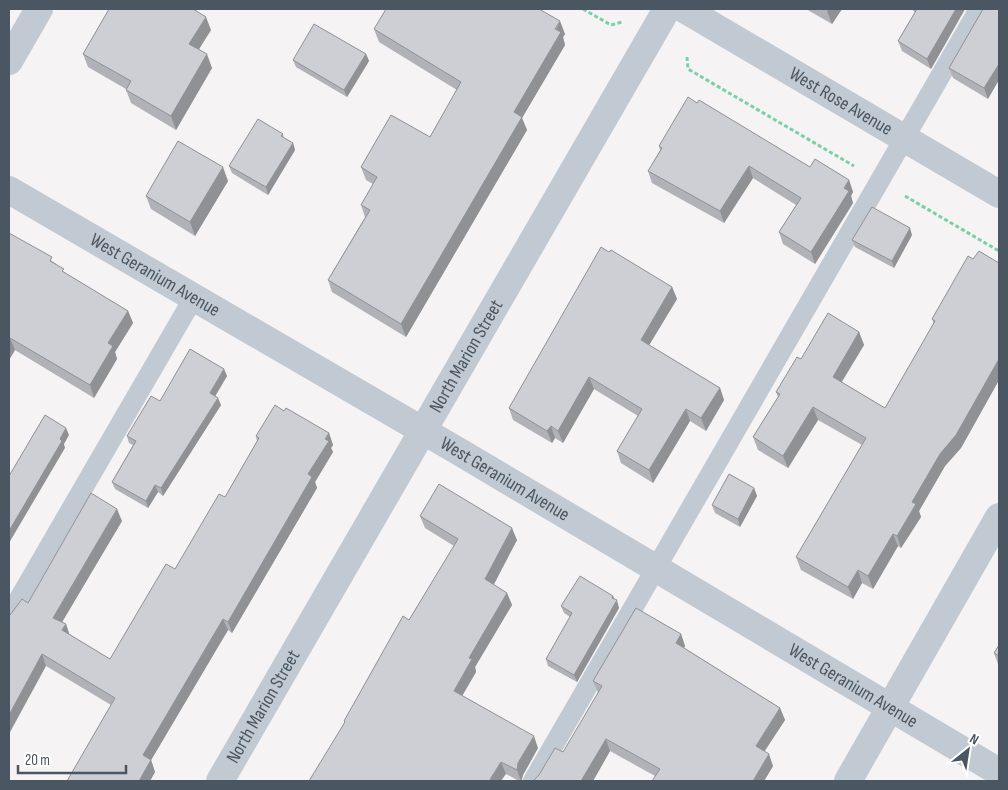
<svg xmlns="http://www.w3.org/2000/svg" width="1008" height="790" font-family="'Sofia Sans Condensed',sans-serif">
	<rect width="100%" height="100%" fill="#f5f3f3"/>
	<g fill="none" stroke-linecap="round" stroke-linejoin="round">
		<g stroke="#7ad0a6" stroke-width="3" stroke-dasharray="4 2.5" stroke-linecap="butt">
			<polyline points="583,9 611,25 622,22"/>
			<polyline points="687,57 688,69 854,166"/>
			<polyline points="905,196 999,251"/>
		</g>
		<g stroke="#c1cad2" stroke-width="20">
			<polyline points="9,616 194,297"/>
			<polyline points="533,781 979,9"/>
		</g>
		<g stroke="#c1cad2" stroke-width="28">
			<path id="s1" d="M684,9l315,185"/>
			<polyline points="9,61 39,9"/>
			<path id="s2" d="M9,190l449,261 541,321"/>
			<path id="s3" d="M220,781l447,-772"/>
			<polyline points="848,781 999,517"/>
		</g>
	</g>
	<g fill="#b0b2b7">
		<polygon points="806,9 842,9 832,24"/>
		<polygon points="913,9 965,9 931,69 902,51 898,41 915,12 913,11"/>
		<polygon points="983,9 988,99 953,78 949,68"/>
		<polygon points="374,29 565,34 563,37 565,45 522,118 527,130 406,337 332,292 328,280 365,217 361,205 373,184 366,180 361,167 430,137 457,90 379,42"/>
		<polygon points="211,30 199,49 212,68 176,130 131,103 126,90 126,89 88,67 83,54"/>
		<polygon points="366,54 369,61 347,97 296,67 293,60"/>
		<polygon points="283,134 284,138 293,143 295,150 268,195 232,173 229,166"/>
		<polygon points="659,146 810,167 849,180 853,192 851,196 853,203 815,264 783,244 779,232 796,205 753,178 724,223 652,183 648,171 660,150"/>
		<polygon points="228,181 195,236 151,209 146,196"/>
		<polygon points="9,233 55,263 65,273 128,311 133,323 115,352 117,359 94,398 15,350 9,360"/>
		<polygon points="912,235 894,268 855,247 852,240"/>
		<polygon points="973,259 999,263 999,380 961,448 945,466 919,511 921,517 901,548 898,546 873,589 862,583 853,599 801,570 796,557 862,445 818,420 788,468 758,450 753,437 778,397 776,392 801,359 859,332 864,345 842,382 885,408 934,324 932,319"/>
		<polygon points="672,287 677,299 649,345 720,388 724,400 706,431 690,421 653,483 621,463 617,451 638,416 594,389 563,443 555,438 552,443 513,420 509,408"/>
		<polygon points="224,369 227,376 215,396 221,405 163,496 158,492 148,508 115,489 112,482 133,445 129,443 127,436 160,401"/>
		<polygon points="284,411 329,433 333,445 331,448 333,452 315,482 317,488 232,633 228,630 151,760 155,772 150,781 67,781 111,705 46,666 10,615 28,603 122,521 62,622 66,624 69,634 110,659 175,569 225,497 257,441 256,436"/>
		<polygon points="754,488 757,496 740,527 715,513 712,505"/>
		<polygon points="420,516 517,540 493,584 507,593 512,605 475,667 476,672 462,696 538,748 523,775 522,781 519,781 506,774 344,723 344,721 409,620 454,546 425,528"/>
		<polygon points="613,596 619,608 577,682 548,666 546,659 570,617 564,613 561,606"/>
		<polygon points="681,634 685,646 684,648 780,708 785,720 764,752 773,766 764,781 652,781 655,776 610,751 593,781 534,781 534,780 563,752 598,693 593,681"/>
		<polygon points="999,645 999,667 994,653"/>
	</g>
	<g fill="#909195">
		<polygon points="828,9 842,9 832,24 827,11"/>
		<polygon points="956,9 965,9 931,69 927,59"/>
		<polygon points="206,17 211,30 194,57 189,44"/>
		<polygon points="560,21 565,34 563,37 565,45 522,118 527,130 406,337 401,324 514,112"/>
		<polygon points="207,54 212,68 176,130 171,116"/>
		<polygon points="366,54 369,61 347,97 344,90"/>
		<polygon points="999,64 999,80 988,99 984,88"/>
		<polygon points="293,143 295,150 268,195 266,187"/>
		<polygon points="749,166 753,178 724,223 720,211"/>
		<polygon points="223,167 228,181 195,236 190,222"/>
		<polygon points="849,180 853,192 851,196 853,203 815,264 811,252"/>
		<polygon points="910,228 912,235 894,268 892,261"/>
		<polygon points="672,287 677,299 645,352 641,340"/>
		<polygon points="128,311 133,323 115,352 117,359 94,398 90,385 108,343"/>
		<polygon points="859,332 864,345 837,389 833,377"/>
		<polygon points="10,338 15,350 9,360 9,340"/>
		<polygon points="999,359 999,380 961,448 945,466 919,511 921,517 901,548 897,536 912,502 940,454"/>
		<polygon points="224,369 227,376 213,400 210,393"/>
		<polygon points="589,377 594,389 563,443 558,431"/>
		<polygon points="720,388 724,400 706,431 701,418"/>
		<polygon points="218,398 221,405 163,496 161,488"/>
		<polygon points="813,407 818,420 788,468 783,456"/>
		<polygon points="686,409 690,421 653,483 649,470"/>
		<polygon points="551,426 555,438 552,443 547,431"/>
		<polygon points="66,428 69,435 64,444 65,448 9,543 9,531"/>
		<polygon points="329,433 333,445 331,448 333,452 315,482 317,488 232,633 228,622 308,474"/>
		<polygon points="155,485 158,492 148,508 146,501"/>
		<polygon points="754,488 757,496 740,527 738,519"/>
		<polygon points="117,509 122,521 58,629 53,618"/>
		<polygon points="512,528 517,540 490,592 485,579"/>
		<polygon points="893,534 898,546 873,589 868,576"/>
		<polygon points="858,570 862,583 853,599 848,587"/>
		<polygon points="507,593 512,605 475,667 476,672 458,703 454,691 469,658"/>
		<polygon points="613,596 616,603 617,600 619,608 577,682 574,675"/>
		<polygon points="223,619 228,630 147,767 143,755"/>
		<polygon points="66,624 70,636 62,630"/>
		<polygon points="681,634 685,646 680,655 676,643"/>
		<polygon points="42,654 46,666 9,734 9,715"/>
		<polygon points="780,708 785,720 760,758 756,746"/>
		<polygon points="534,736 538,748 523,775 521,781 517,770 518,763"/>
		<polygon points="606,739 610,751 593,781 581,781"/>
		<polygon points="769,754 773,766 764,781 753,781"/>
		<polygon points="151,760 155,772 150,781 139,781"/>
		<polygon points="501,762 506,774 501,781 489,781"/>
	</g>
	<g fill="#cdcfd5" stroke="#909195">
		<polygon points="109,9 193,9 206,17 189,44 207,54 171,116 126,90 131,81 83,54"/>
		<polygon points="386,9 539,9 560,21 555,29 561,32 514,112 522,117 401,324 328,280 370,210 361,205 377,177 361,167 391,115 430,137 461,82 374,29"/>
		<polygon points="917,9 956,9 927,59 898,41"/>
		<polygon points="983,9 999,9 999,64 984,88 949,68"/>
		<polygon points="314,24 366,54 344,90 293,60"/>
		<polygon points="688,97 697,103 699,100 810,167 815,159 849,180 844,188 849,191 811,252 779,232 801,198 749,166 720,211 648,171 662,148 659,146"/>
		<polygon points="258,119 283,134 281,136 293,143 266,187 229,166"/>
		<polygon points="178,141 223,167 190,222 146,196"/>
		<polygon points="872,207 910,228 892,261 852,240"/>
		<polygon points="9,233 52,257 50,261 64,269 62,271 128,311 108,343 113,346 90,385 10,338 9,340"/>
		<polygon points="601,247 609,252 611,250 672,287 641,340 720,388 701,418 686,409 649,470 617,451 642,409 589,377 558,431 551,426 547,431 509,408"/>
		<polygon points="979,251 999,263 999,359 956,435 940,454 912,502 916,504 897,536 893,534 868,576 858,570 848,587 796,557 866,438 813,407 783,456 753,437 780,394 776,392 797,357 801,359 828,313 859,332 833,377 885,408 935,321 932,319 968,256 973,259"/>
		<polygon points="190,349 224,369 210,393 218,398 161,488 155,485 146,501 112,482 136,441 127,436 151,396 160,401"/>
		<polygon points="275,405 284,411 286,408 329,433 325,439 329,441 308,474 312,477 228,622 223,619 143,755 151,760 139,781 67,781 115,698 42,654 9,715 9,615 10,615 22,599 28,603 91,493 117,509 53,618 66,624 62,630 110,659 166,564 175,569 219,494 225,497 259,438 256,436"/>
		<polygon points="45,415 66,428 60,439 62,441 9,531 9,476"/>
		<polygon points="729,474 754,488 738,519 712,505"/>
		<polygon points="439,484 512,528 485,579 507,593 469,658 472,659 454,691 534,736 518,763 517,770 501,762 489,781 309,781 345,722 344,721 403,616 409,620 458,539 420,516"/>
		<polygon points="580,576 613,596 612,598 617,600 574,675 546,659 572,613 561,606"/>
		<polygon points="636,608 681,634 676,643 780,708 756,746 769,754 753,781 652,781 660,769 606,739 581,781 536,781 534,780 539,775 555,748 563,752 602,686 593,681"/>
		<polygon points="999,645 999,656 994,653"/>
	</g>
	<g text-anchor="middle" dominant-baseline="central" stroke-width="4.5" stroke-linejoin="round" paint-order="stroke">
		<g font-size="19" fill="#4a5661" stroke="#fff">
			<text stroke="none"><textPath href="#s1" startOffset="182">West Rose Avenue</textPath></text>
			<text stroke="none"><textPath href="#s2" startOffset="169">West Geranium Avenue</textPath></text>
			<text stroke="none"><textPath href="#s3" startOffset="491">North Marion Street</textPath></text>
			<text stroke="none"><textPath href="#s2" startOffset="574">West Geranium Avenue</textPath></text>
			<text stroke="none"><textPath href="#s2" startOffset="979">West Geranium Avenue</textPath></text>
			<text stroke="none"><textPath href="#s3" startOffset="86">North Marion Street</textPath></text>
		</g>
	</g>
	<rect width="1008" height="790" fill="none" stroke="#4a5661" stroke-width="20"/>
	<g transform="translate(968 750) rotate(30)" stroke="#ffffff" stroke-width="4" paint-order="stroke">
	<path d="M0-4L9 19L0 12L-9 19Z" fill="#4a5661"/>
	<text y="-8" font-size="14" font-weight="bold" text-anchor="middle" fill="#4a5661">N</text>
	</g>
	<path d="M18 765v8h108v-8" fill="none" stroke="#4a5661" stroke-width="2.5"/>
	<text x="25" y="765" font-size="15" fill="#4a5661" stroke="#ffffff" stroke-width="4" paint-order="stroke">20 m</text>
</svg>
